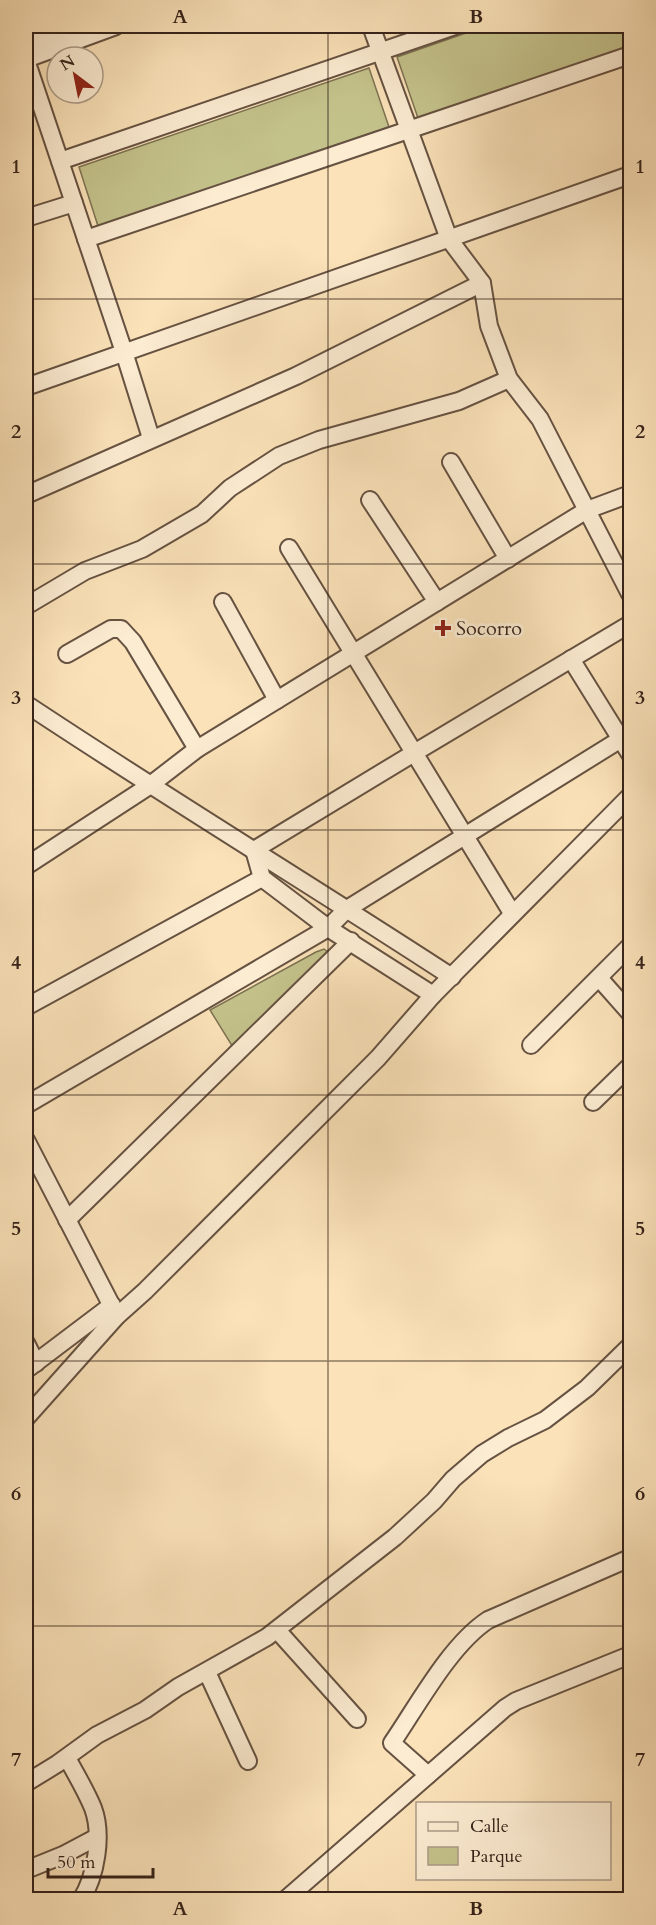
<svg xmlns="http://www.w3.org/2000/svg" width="656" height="1925" font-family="Cardo,serif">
	<rect width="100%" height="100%" fill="#fbe2b9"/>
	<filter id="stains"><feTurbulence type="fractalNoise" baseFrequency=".00333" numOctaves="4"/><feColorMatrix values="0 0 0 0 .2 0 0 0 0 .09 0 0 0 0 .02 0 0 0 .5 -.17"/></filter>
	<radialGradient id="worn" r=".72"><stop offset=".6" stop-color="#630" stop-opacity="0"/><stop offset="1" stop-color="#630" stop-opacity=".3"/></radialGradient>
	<g fill="#c4c28b" stroke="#7c7252" stroke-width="1.5">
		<polygon points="486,26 630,26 630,46 419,121 397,57"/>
		<polygon points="369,68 389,127 98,226 79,167"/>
		<polygon points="324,949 332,955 239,1057 210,1010 316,952"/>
	</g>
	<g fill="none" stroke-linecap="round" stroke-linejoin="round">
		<defs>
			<g id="minor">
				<polyline points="371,26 449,239 482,283 489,326 509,379 540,419 630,594"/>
				<polyline points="26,45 77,26"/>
				<polyline points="26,59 116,26"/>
				<polyline points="26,60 124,352 151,438"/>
				<polyline points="60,161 455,26"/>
				<polyline points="26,218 74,203"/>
				<polyline points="86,239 630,55"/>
				<polyline points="26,387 630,175"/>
				<polyline points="451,462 508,559"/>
				<polyline points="26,495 296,376 482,283"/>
				<polyline points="370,500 437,602"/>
				<polyline points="289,548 512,913"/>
				<polyline points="223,602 277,700"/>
				<polyline points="26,606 85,571 142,549 202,514 230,488 279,456 319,440 459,401 509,379"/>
				<polyline points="67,654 111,629 121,629 133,642 197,749"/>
				<polyline points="571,659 630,754"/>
				<path d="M26,704c140,93 285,181 426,273"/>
				<polyline points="254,850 262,878 328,928 347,909 621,739"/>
				<polyline points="254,850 414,753 630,624"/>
				<polyline points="26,866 149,786 197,749 587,510 630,494"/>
				<polyline points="599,978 630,1013"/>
				<polyline points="26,1007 262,878"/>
				<polyline points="531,1045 630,946"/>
				<polyline points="593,1102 630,1066"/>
				<polyline points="26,1105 328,928 433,995"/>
				<polyline points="26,1140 117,1316"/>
				<polyline points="67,1220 351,941"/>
				<polyline points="26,1343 36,1363"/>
				<polyline points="26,1370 112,1305"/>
				<polyline points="26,1418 117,1316 145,1291 378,1058 433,995 630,796"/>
				<polyline points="277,1630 357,1719"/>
				<polyline points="207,1672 248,1761"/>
				<path d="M67,1758c9,16 19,33 26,50 10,27 3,68 -12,92"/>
				<path d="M428,1775l-36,-32c26,-38 58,-98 96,-123l142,-62"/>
				<polyline points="26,1783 57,1764 97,1735 145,1710 178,1687 267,1637 395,1537 434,1501 453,1479 482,1454 508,1438 545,1420 587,1388 630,1346"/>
				<polyline points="26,1870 63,1855 97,1837"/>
				<polyline points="285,1900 505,1708 516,1701 630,1655"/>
			</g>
		</defs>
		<use href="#minor" stroke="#665242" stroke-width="20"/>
		<use href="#minor" stroke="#fcecd2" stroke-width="16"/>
	</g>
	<path fill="none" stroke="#35221a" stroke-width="1.5" stroke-opacity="0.55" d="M328,26v1874M26,299h604M26,564h604M26,830h604M26,1095h604M26,1361h604M26,1626h604"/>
	<path fill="#8f2418" stroke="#fcecd2" stroke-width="2" d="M440 619h6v6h6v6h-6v6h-6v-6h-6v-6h6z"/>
	<g text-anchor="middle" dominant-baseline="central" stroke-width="6" stroke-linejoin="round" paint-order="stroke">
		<g font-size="20" fill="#35221a" stroke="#fcecd2" text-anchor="start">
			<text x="456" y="628">Socorro</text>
		</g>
	</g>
	<rect width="656" height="1925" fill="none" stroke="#fbe2b9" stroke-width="66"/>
	<rect x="416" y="1802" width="195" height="78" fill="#fcecd2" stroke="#ac9b88" stroke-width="1.5"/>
	<rect x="428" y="1822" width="30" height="9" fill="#fcecd2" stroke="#ac9b88" stroke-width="1.5"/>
	<text x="470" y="1832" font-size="18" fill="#35221a">Calle</text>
	<rect x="428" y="1847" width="30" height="18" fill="#c4c28b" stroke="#ac9b88" stroke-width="1.5"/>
	<text x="470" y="1862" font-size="18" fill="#35221a">Parque</text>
	<g transform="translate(75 75) rotate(328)"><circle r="28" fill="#fcecd2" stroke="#ac9b88" stroke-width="1.5"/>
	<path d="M0-4.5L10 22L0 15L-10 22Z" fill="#8f2418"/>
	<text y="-9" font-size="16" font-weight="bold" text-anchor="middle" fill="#35221a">N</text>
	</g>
	<path d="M48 1868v9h105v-9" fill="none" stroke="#35221a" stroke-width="3"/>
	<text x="57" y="1868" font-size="18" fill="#35221a" stroke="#fcecd2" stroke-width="4.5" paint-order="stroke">50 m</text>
	<rect x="33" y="33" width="590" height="1859" fill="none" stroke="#35221a" stroke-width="2"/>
	<g font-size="20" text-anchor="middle" font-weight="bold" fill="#35221a">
		<text x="180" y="23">A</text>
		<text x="476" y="23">B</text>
		<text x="16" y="173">1</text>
		<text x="640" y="173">1</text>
		<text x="16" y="438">2</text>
		<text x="640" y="438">2</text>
		<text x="16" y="704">3</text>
		<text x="640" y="704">3</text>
		<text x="16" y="969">4</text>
		<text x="640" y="969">4</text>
		<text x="16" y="1235">5</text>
		<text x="640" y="1235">5</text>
		<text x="16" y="1500">6</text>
		<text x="640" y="1500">6</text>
		<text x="16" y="1766">7</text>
		<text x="640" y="1766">7</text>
		<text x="180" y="1915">A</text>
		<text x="476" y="1915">B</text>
	</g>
	<rect width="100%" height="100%" filter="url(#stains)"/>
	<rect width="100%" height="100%" fill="url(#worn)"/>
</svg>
